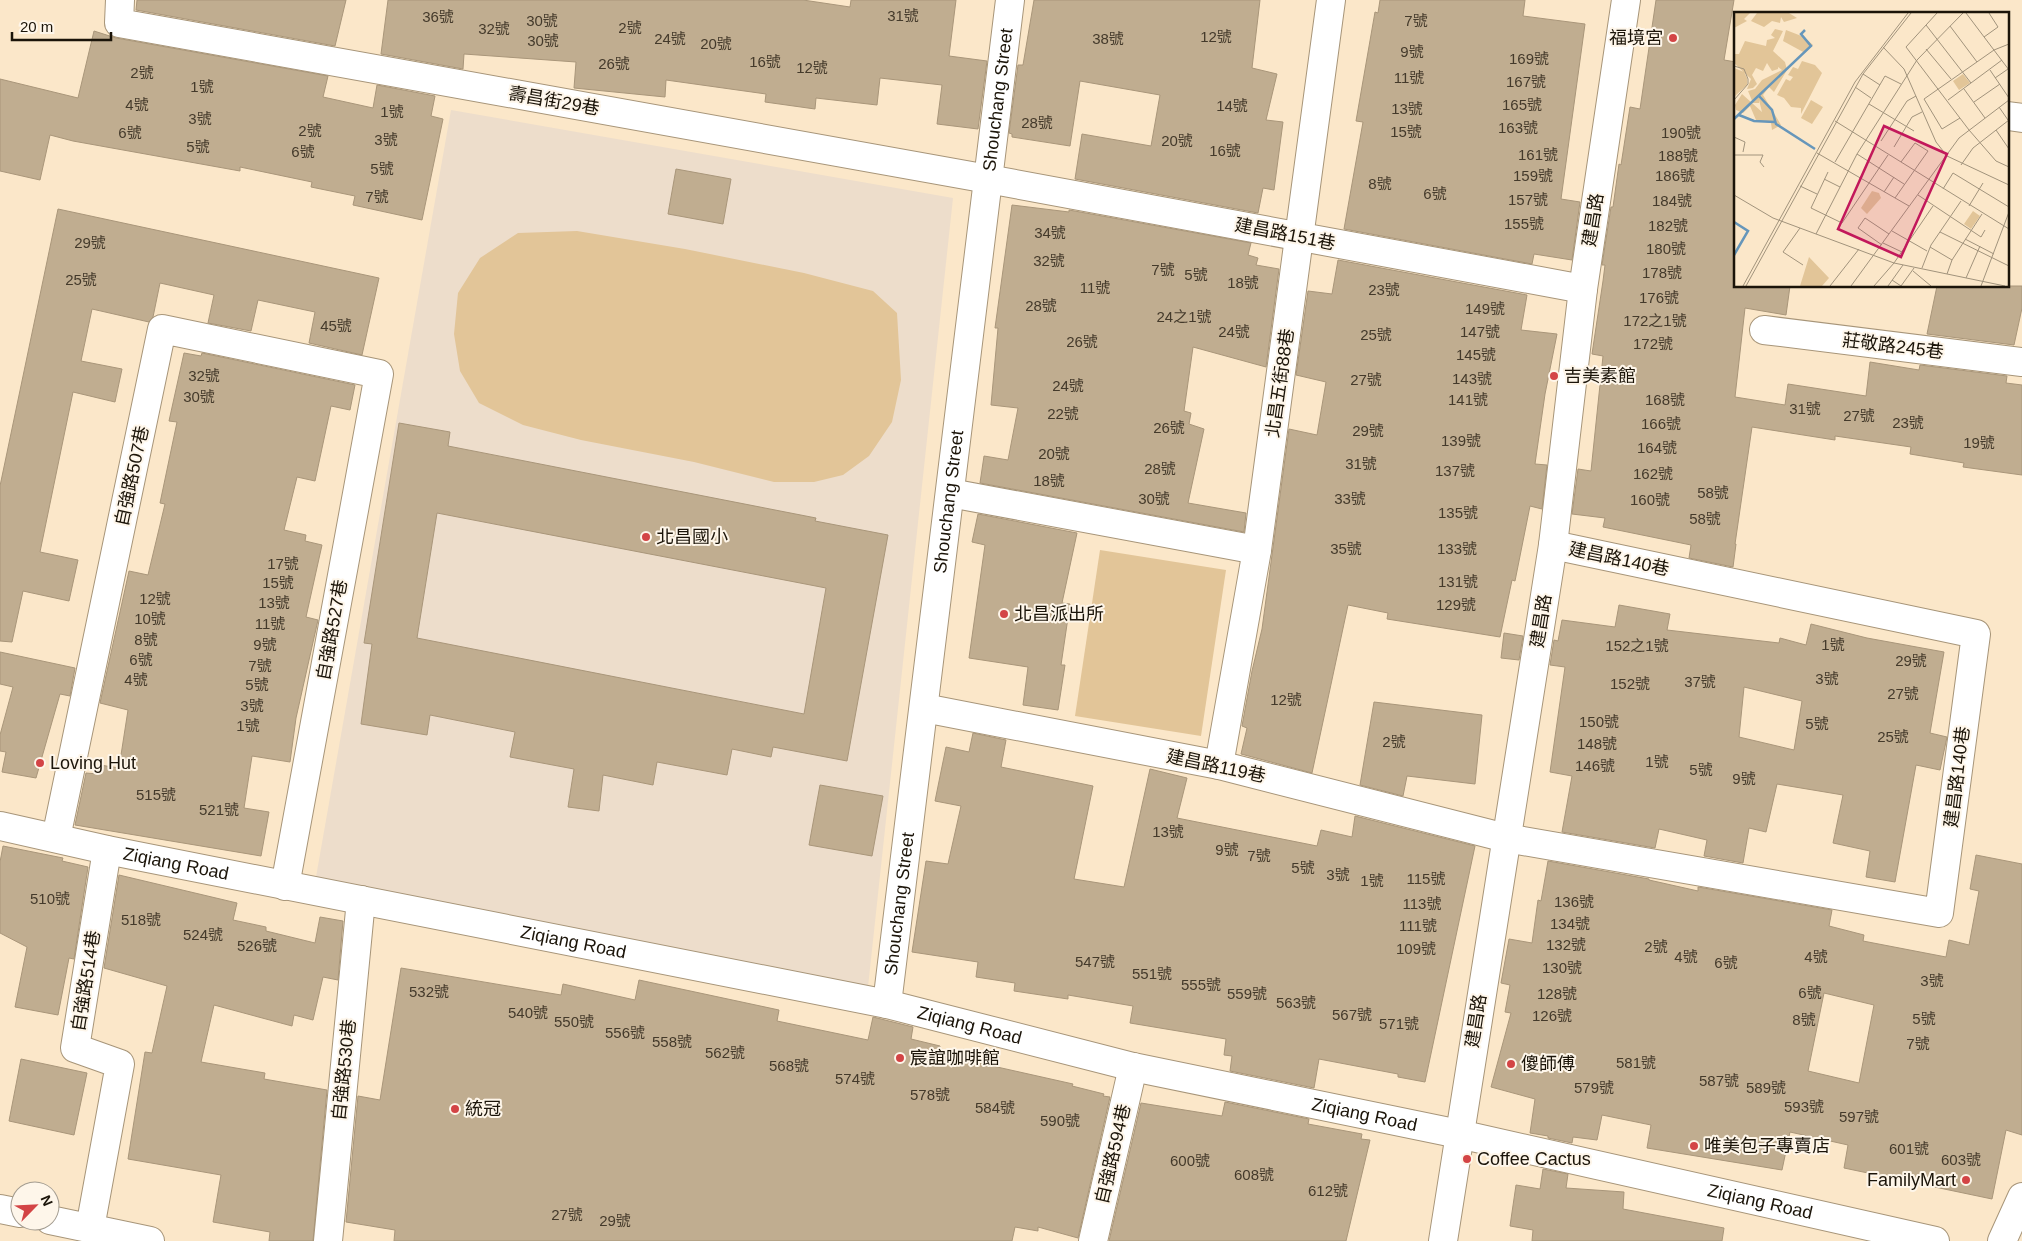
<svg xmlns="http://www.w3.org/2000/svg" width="2022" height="1241" font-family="Arial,'Noto Sans TC',sans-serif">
	<rect width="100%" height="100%" fill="#fbe7c9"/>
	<polygon fill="#edddcb" points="451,110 953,198 868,987 316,877"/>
	<g fill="#e2c598">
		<polygon points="577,231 685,249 804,273 873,291 897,313 901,380 892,422 869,456 843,475 814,482 774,482 694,462 581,440 523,425 479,403 460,371 454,334 458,293 480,258 518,233"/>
		<polygon points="1100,550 1226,570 1201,736 1075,716"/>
	</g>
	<g fill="#c0ad90" stroke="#a9967a" fill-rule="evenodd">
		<polygon points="137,0 346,0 335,46 136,10"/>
		<polygon points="388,0 803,0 850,7 851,0 956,0 949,56 987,61 978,129 937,124 942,85 880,78 877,105 816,98 815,109 765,102 766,94 666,80 665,97 574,88 576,62 464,54 463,69 381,54"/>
		<polygon points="1034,0 1260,0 1252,68 1277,74 1266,120 1283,122 1274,190 1263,188 1258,213 1075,179 1082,134 1151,146 1160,95 1080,81 1070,146 1012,137 1012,134 1009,133 1018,65 1023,65"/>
		<polygon points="1380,0 1525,0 1523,16 1585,24 1561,199 1580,202 1572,260 1534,254 1532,264 1344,229 1363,122 1356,121 1375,12 1378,13"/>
		<polygon points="1656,0 1734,0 1724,60 1736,62 1736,286 1790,286 1786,315 1745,308 1735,397 1785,405 1788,384 1866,396 1870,362 1919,370 1920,365 2007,376 2006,383 2022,385 2022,475 1963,467 1964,463 1910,454 1911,447 1835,436 1835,440 1752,427 1735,544 1736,544 1733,567 1689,558 1691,545 1603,527 1605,518 1572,514 1578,469 1591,471 1603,356 1592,354 1603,281 1605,265 1602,265 1611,207 1613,207 1619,164 1621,165 1630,107 1640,109"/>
		<polygon points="94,31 116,38 328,76 323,97 373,108 377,85 435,96 431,116 443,119 422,220 353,205 355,196 311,187 312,182 240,167 240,171 73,141 50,135 40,180 0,171 0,79 78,98"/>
		<polygon points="676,169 731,179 723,224 668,214"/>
		<polygon points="1012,205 1069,212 1069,210 1251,243 1248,255 1258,258 1256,265 1279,269 1266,367 1193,347 1184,411 1191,413 1189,424 1204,429 1188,503 1246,513 1244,532 980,483 984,456 1008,460 1018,408 991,405 998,328 995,328"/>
		<polygon points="58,209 379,278 362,355 309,343 315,312 258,300 251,331 208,323 214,295 160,283 153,317 149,322 92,309 81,361 122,369 115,402 73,392 40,552 78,560 69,601 23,591 12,642 0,641 0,486"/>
		<polygon points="1338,260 1527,295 1521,330 1557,334 1545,394 1535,464 1547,465 1542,509 1530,506 1515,581 1512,580 1500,637 1387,619 1388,613 1348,605 1312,773 1241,754 1247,728 1242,726 1252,671 1262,629 1289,429 1317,435 1326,382 1296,375 1308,291 1332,294"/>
		<polygon points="1937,286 2022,286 2022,308 2014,345 1927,334"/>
		<polygon points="184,353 201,356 202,353 355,385 350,410 331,406 315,481 297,477 284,530 306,535 305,541 322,545 306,617 318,620 296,718 290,762 252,756 244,808 269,812 261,856 75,825 86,773 98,774 100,765 119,768 128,710 100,703 129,571 148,575 165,504 160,503 177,422 169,421"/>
		<path d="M399,423l51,9 -2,14 368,72 -1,3 73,14 -41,226 -74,-14 -2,10 -39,-8 -5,26 -70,-13 -4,23 -50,-10 -4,36 -31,-4 6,-38 -64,-12 5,-25 -85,-17 -3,20 -66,-11 11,-80 -8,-1zM437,513l389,75 -22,126 -387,-76z"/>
		<polygon points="978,514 1077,533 1062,603 1070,604 1061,665 1065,665 1058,710 1023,705 1028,667 969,658 985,545 972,542"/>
		<path d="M1619,605l51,9 -3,16 112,13 1,-5 26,7 5,-21 56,14 77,14 -14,81 17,4 -7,33 -24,-5 -21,117 -29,-5 4,-26 -37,-8 10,-48 -66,-11 -11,48 -17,-4 -6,35 -39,-7 3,-16 -48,-11 -4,19 -93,-16 10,-56 -22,-4 15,-105 -15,-2 4,-25 4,1 4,-21 53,7zM1744,687l58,14 -8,49 -55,-13z"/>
		<polygon points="1504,633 1523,636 1519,660 1501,658"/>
		<polygon points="0,652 75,668 70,696 60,694 36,778 2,772 6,752 0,751 0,735 13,687 0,684"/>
		<polygon points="1374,702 1482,715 1475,784 1407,776 1403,796 1360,785"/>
		<polygon points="973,733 1006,740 1001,767 1093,786 1074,879 1124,887 1150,769 1187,778 1177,818 1317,846 1321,830 1352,837 1355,816 1475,846 1425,1082 1398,1077 1398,1074 1319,1059 1314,1088 1230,1071 1232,1056 1224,1055 1226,1039 1130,1023 1133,1006 1068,995 1068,999 1014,991 1015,983 976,977 978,962 912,952 926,861 948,864 961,806 935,801 946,747 969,752"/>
		<polygon points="820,785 883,796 872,856 809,845"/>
		<polygon points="3,846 63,858 62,861 88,867 74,959 69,958 58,1015 15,1007 27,947 0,933 0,862"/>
		<path d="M1976,855l46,9v271l-16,-5 -14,69 -148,-31 4,-23 -58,-13 -8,38 -135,-22 4,-23 -49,-10 -5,25 -24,-3 -1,6 -24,-5v-2l-18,-3 5,-34 -44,-12 20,-74 -6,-1 5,-27 -9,-2 8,-44 23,4 6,-43 3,1 7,-40 101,18v1l49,11v-4l134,23 -3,16 35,9 -1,6 83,16 3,-17 20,5 10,-54 -9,-2zM1824,993l50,12 -15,78 -51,-12z"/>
		<polygon points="119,875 237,903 233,920 266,927 266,931 315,943 320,917 343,921 338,980 323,977 313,1020 294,1015 292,1026 214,1005 201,1062 265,1073 264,1079 327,1090 313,1241 269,1241 270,1232 213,1222 221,1175 128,1159 145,1052 152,1053 167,986 104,968"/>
		<polygon points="401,968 561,995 563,984 635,1000 639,980 779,1010 777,1021 868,1040 873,1017 913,1027 911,1039 940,1046 939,1054 1073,1084 1072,1086 1104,1094 1103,1096 1110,1097 1078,1238 1038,1227 1038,1231 1015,1227 1012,1241 394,1241 395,1230 346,1222 358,1096 380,1100"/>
		<polygon points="21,1059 87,1073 74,1135 9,1121"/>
		<polygon points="1225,1102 1309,1119 1308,1124 1362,1134 1361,1139 1370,1140 1346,1241 1109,1241 1141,1103 1222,1116"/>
		<polygon points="1543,1169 1568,1174 1566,1188 1624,1192 1623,1209 1724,1228 1722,1241 1532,1241 1533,1230 1510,1226 1516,1185 1540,1189"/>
	</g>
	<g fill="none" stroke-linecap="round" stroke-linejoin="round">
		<defs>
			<g id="minor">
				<polyline points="120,0 119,23 988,179 1583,289"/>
				<polyline points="2008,116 2022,118"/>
				<polyline points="1764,330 2022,362"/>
				<polyline points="950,493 1257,550"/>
				<polyline points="924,708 1219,765 1506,838 1939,913 1976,634 1553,545"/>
				<polyline points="1219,765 1257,550 1331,0"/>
				<path id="s1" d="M0,826l107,24 780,154 246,63 326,67 476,107"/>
				<polyline points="56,838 162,329 379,374 285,886"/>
				<path id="s2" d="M887,1004l123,-1004"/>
				<polyline points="0,1209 20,1213"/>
				<polyline points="50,1220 150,1241"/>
				<polyline points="90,1228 120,1064 75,1048 107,850"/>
				<polyline points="328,1241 361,900"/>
				<polyline points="1093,1241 1133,1067"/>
				<polyline points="1443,1241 1553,545 1583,289 1626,0"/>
				<polyline points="2002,1241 2022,1197"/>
			</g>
		</defs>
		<use href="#minor" stroke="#a79579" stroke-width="30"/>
		<use href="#minor" stroke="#fff" stroke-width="28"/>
	</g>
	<g fill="#d34445" stroke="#fef6ea" stroke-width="2">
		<circle cx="1673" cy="38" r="5"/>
		<circle cx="1554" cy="376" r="5"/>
		<circle cx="646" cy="537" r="5"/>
		<circle cx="1004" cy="614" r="5"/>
		<circle cx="40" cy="763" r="5"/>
		<circle cx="900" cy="1058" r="5"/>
		<circle cx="1511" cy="1064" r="5"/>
		<circle cx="455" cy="1109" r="5"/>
		<circle cx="1694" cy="1146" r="5"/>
		<circle cx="1467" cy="1159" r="5"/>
		<circle cx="1966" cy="1180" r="5"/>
	</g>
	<g text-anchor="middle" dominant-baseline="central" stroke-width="4" stroke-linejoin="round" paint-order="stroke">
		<g font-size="15" fill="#443a2b">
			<text x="903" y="15">31號</text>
			<text x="438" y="16">36號</text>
			<text x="542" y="20">30號</text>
			<text x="1416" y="20">7號</text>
			<text x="630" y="27">2號</text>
			<text x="494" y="28">32號</text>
			<text x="1216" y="36">12號</text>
			<text x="670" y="38">24號</text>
			<text x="1108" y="38">38號</text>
			<text x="543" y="40">30號</text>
			<text x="716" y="43">20號</text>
			<text x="1412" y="51">9號</text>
			<text x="1529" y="58">169號</text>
			<text x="765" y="61">16號</text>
			<text x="614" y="63">26號</text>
			<text x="812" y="67">12號</text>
			<text x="142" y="72">2號</text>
			<text x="1409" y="77">11號</text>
			<text x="1526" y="81">167號</text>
			<text x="202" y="86">1號</text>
			<text x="137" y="104">4號</text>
			<text x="1522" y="104">165號</text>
			<text x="1232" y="105">14號</text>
			<text x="1407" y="108">13號</text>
			<text x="392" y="111">1號</text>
			<text x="200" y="118">3號</text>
			<text x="1037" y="122">28號</text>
			<text x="1518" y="127">163號</text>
			<text x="310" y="130">2號</text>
			<text x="1406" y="131">15號</text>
			<text x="130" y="132">6號</text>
			<text x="1681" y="132">190號</text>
			<text x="386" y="139">3號</text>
			<text x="1177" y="140">20號</text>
			<text x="198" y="146">5號</text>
			<text x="1225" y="150">16號</text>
			<text x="303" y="151">6號</text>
			<text x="1538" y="154">161號</text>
			<text x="1678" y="155">188號</text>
			<text x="382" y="168">5號</text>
			<text x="1533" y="175">159號</text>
			<text x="1675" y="175">186號</text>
			<text x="1380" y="183">8號</text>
			<text x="1435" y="193">6號</text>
			<text x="377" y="196">7號</text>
			<text x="1528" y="199">157號</text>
			<text x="1672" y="200">184號</text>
			<text x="1524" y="223">155號</text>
			<text x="1668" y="225">182號</text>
			<text x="1050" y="232">34號</text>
			<text x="90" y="242">29號</text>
			<text x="1666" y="248">180號</text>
			<text x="1049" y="260">32號</text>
			<text x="1163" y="269">7號</text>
			<text x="1662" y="272">178號</text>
			<text x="1196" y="274">5號</text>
			<text x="81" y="279">25號</text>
			<text x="1243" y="282">18號</text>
			<text x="1095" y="287">11號</text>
			<text x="1384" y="289">23號</text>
			<text x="1659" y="297">176號</text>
			<text x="1041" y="305">28號</text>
			<text x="1485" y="308">149號</text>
			<text x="1184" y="316">24之1號</text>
			<text x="1655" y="320">172之1號</text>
			<text x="336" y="325">45號</text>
			<text x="1234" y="331">24號</text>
			<text x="1480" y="331">147號</text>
			<text x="1376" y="334">25號</text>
			<text x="1082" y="341">26號</text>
			<text x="1653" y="343">172號</text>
			<text x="1476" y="354">145號</text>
			<text x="204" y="375">32號</text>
			<text x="1472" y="378">143號</text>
			<text x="1366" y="379">27號</text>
			<text x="1068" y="385">24號</text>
			<text x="199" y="396">30號</text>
			<text x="1468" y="399">141號</text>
			<text x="1665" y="399">168號</text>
			<text x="1805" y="408">31號</text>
			<text x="1063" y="413">22號</text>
			<text x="1859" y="415">27號</text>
			<text x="1908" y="422">23號</text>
			<text x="1661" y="423">166號</text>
			<text x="1169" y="427">26號</text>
			<text x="1368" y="430">29號</text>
			<text x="1461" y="440">139號</text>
			<text x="1979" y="442">19號</text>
			<text x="1657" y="447">164號</text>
			<text x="1054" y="453">20號</text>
			<text x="1361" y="463">31號</text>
			<text x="1160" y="468">28號</text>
			<text x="1455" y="470">137號</text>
			<text x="1653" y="473">162號</text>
			<text x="1049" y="480">18號</text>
			<text x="1713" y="492">58號</text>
			<text x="1154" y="498">30號</text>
			<text x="1350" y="498">33號</text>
			<text x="1650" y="499">160號</text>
			<text x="1458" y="512">135號</text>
			<text x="1705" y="518">58號</text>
			<text x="1346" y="548">35號</text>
			<text x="1457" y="548">133號</text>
			<text x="283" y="563">17號</text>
			<text x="1458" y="581">131號</text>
			<text x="278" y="582">15號</text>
			<text x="155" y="598">12號</text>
			<text x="274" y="602">13號</text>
			<text x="1456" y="604">129號</text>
			<text x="150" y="618">10號</text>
			<text x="270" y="623">11號</text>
			<text x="146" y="639">8號</text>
			<text x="265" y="644">9號</text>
			<text x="1833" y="644">1號</text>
			<text x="1637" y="645">152之1號</text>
			<text x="141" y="659">6號</text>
			<text x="1911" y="660">29號</text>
			<text x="260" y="665">7號</text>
			<text x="1827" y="678">3號</text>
			<text x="136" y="679">4號</text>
			<text x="1700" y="681">37號</text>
			<text x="1630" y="683">152號</text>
			<text x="257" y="684">5號</text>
			<text x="1903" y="693">27號</text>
			<text x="1286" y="699">12號</text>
			<text x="252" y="705">3號</text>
			<text x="1599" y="721">150號</text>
			<text x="1817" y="723">5號</text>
			<text x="248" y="725">1號</text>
			<text x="1893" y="736">25號</text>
			<text x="1394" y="741">2號</text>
			<text x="1597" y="743">148號</text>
			<text x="1657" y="761">1號</text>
			<text x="1595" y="765">146號</text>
			<text x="1701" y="769">5號</text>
			<text x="1744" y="778">9號</text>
			<text x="156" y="794">515號</text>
			<text x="219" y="809">521號</text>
			<text x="1168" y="831">13號</text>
			<text x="1227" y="849">9號</text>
			<text x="1259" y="855">7號</text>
			<text x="1303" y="867">5號</text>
			<text x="1338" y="874">3號</text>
			<text x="1426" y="878">115號</text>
			<text x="1372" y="880">1號</text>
			<text x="50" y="898">510號</text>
			<text x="1574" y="901">136號</text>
			<text x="1422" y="903">113號</text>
			<text x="141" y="919">518號</text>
			<text x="1570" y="923">134號</text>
			<text x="1418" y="925">111號</text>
			<text x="203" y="934">524號</text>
			<text x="1566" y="944">132號</text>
			<text x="257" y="945">526號</text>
			<text x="1656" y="946">2號</text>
			<text x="1416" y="948">109號</text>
			<text x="1686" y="956">4號</text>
			<text x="1816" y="956">4號</text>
			<text x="1095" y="961">547號</text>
			<text x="1726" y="962">6號</text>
			<text x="1562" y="967">130號</text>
			<text x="1152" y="973">551號</text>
			<text x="1932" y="980">3號</text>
			<text x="1201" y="984">555號</text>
			<text x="429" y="991">532號</text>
			<text x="1810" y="992">6號</text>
			<text x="1247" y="993">559號</text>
			<text x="1557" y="993">128號</text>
			<text x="1296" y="1002">563號</text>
			<text x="528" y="1012">540號</text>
			<text x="1352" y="1014">567號</text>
			<text x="1552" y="1015">126號</text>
			<text x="1924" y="1018">5號</text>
			<text x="1804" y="1019">8號</text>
			<text x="574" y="1021">550號</text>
			<text x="1399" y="1023">571號</text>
			<text x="625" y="1032">556號</text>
			<text x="672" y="1041">558號</text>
			<text x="1918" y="1043">7號</text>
			<text x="725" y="1052">562號</text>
			<text x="1636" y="1062">581號</text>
			<text x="789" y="1065">568號</text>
			<text x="855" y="1078">574號</text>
			<text x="1719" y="1080">587號</text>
			<text x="1594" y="1087">579號</text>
			<text x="1766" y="1087">589號</text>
			<text x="930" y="1094">578號</text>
			<text x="1804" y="1106">593號</text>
			<text x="995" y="1107">584號</text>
			<text x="1859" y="1116">597號</text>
			<text x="1060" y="1120">590號</text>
			<text x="1909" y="1148">601號</text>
			<text x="1961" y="1159">603號</text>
			<text x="1190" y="1160">600號</text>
			<text x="1254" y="1174">608號</text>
			<text x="1328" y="1190">612號</text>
			<text x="567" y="1214">27號</text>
			<text x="615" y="1220">29號</text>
		</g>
		<g font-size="18" fill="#1b1409" stroke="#fef6ea" text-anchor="start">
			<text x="1663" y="38" text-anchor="end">福境宮</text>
			<text x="1564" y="376">吉美素館</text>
			<text x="656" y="537">北昌國小</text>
			<text x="1014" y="614">北昌派出所</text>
			<text x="50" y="763">Loving Hut</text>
			<text x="910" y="1058">宸誼咖啡館</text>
			<text x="1521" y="1064">傻師傅</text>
			<text x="465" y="1109">統冠</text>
			<text x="1704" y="1146">唯美包子專賣店</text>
			<text x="1477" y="1159">Coffee Cactus</text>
			<text x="1956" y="1180" text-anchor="end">FamilyMart</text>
		</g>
		<g font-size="18" fill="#1b1409" stroke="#fef6ea">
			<text stroke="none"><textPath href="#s2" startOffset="911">Shouchang Street</textPath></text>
			<text transform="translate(554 101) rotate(10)">壽昌街29巷</text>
			<text transform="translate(1593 220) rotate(-81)">建昌路</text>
			<text transform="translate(1285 234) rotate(11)">建昌路151巷</text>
			<text transform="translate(1893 346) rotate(7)">莊敬路245巷</text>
			<text transform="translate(1280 383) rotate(-82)">北昌五街88巷</text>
			<text transform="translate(132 476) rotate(-78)">自強路507巷</text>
			<text stroke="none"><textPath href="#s2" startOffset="506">Shouchang Street</textPath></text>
			<text transform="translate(1619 559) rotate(12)">建昌路140巷</text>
			<text transform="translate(1541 621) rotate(-81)">建昌路</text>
			<text transform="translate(332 630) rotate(-80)">自強路527巷</text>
			<text transform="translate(1216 766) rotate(12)">建昌路119巷</text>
			<text transform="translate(1957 777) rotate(-83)">建昌路140巷</text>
			<text stroke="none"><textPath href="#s1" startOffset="180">Ziqiang Road</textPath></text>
			<text stroke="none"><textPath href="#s2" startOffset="101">Shouchang Street</textPath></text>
			<text stroke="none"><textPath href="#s1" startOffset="585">Ziqiang Road</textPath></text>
			<text transform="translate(86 981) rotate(-81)">自強路514巷</text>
			<text transform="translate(1476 1021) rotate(-81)">建昌路</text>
			<text stroke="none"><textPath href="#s1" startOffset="990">Ziqiang Road</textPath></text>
			<text transform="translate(344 1070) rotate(-84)">自強路530巷</text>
			<text stroke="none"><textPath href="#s1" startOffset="1395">Ziqiang Road</textPath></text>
			<text transform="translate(1113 1154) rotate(-77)">自強路594巷</text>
			<text stroke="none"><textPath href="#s1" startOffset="1800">Ziqiang Road</textPath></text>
		</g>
	</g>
	<g transform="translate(1734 12)">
		<rect width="275" height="275" fill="#fbe7c9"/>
		<path d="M0,1h16l-6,6 3,2 -13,7zM23,1h32l8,5 -13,4 -3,-5 -1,6 -8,-2 -8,6 -13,-6zM41,17l8,2 -10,20 12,11 2,8 -13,22 -5,-5 -6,8 18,30 -9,5 -1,-7 -15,-3 -6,-14 -7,7 -7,-3 -1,-5 7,-11 20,18 -3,-12v3h-6l-5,-12 7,-2 7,-9 20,-10 -4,-3v2l-6,2 -5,-8 -4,8 -7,-3 -4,7 5,9 -4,4 -6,1 4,-10 -17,-16v-9h5l6,-13 21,5 1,-6 8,-2 -4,-3zM52,18l18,7 9,8 -8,8 -22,-12zM68,49l13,4 7,8 -21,41v-6l-10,-1 -7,-9 -7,-3 9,-16 4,2 3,-4 -5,-2 5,-8 5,2zM0,56l10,4 3,6v7l-13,12zM229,62l7,9 -11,7 -6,-9zM77,88l12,7 -11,17 -11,-6zM138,179l7,2 2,5 -14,16 -6,-6zM239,199l7,5 -9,13 -7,-5zM75,245l20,21 -7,8h-22z" fill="#e2c598"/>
		<path fill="none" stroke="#6696ba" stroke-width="2.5" d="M25,84l13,14 4,14 39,25M5,103l15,6 21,1M0,107l77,-73 -10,-12 4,-4M0,210l14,9 -14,24"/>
		<path fill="none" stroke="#a1937c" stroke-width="1" d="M203,1l-31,34 63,83 27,31 13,6M232,1l43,57M192,13l45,58M216,14l27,36M250,25l14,-10 -9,-14M149,35l21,22 32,73 11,14 62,29M192,37l25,30M0,54l10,3 4,10v5l-14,16M256,58l19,28M129,62l17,11M261,66l13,-9M121,75l16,11M230,77l21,29M214,88l54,-40M240,90l26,-18M135,92l45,27M265,95l9,13M226,106l-18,11 -18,-30 70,-49 15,-6M101,109l174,108M262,118l13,19M0,125l11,5 -2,10M147,129l26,-40 9,-5M160,135l18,-30 10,-5M83,141l92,53M123,142l47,30M0,143h29l-3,7 4,5M101,150l50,-86 16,8M227,153l12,-17 36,-28M94,160l-17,36 31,15 46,-68M90,167l16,8M66,174l17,8M209,177l10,-16 56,34M150,180l10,-15M0,183l39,23 121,45 111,23M184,183l63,42 4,-7M161,186l33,-47 -13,-8 -14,19M235,194l14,-23M66,216l-17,24 20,13M158,219l35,20M206,220l69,34M82,222l41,-80 60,-94 46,-47M231,227l29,15M149,231l19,9M148,233l-24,-17 7,-10 24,16M196,235l22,13M188,256l9,-23 30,-44M179,259l18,15M213,262l5,-14 30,-46M232,266l14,-32M158,268l9,6 13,-18M9,274l112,-204 53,-69M12,274l117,-212 48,-61M96,274l29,-37M117,274l108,-148 50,-38M140,274l20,-23 39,-57M154,274l15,-21M247,274l28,-74"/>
		<path fill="#c2185b" fill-opacity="0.15" stroke="#c2185b" stroke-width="2.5" d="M150,114l63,28 -46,103 -63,-28z"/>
		<rect width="275" height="275" fill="none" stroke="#1b1409" stroke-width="2.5"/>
	</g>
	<g transform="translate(35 1206) rotate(66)"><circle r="24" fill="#fef6ea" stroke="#a39c90"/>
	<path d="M0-4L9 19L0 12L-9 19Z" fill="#d34445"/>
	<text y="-8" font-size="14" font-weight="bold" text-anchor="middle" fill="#1b1409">N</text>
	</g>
	<path d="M12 32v8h99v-8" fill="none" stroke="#1b1409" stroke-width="2.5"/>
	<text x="20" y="32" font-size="15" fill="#1b1409" stroke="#fef6ea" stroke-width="4" paint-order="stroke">20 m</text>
</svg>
